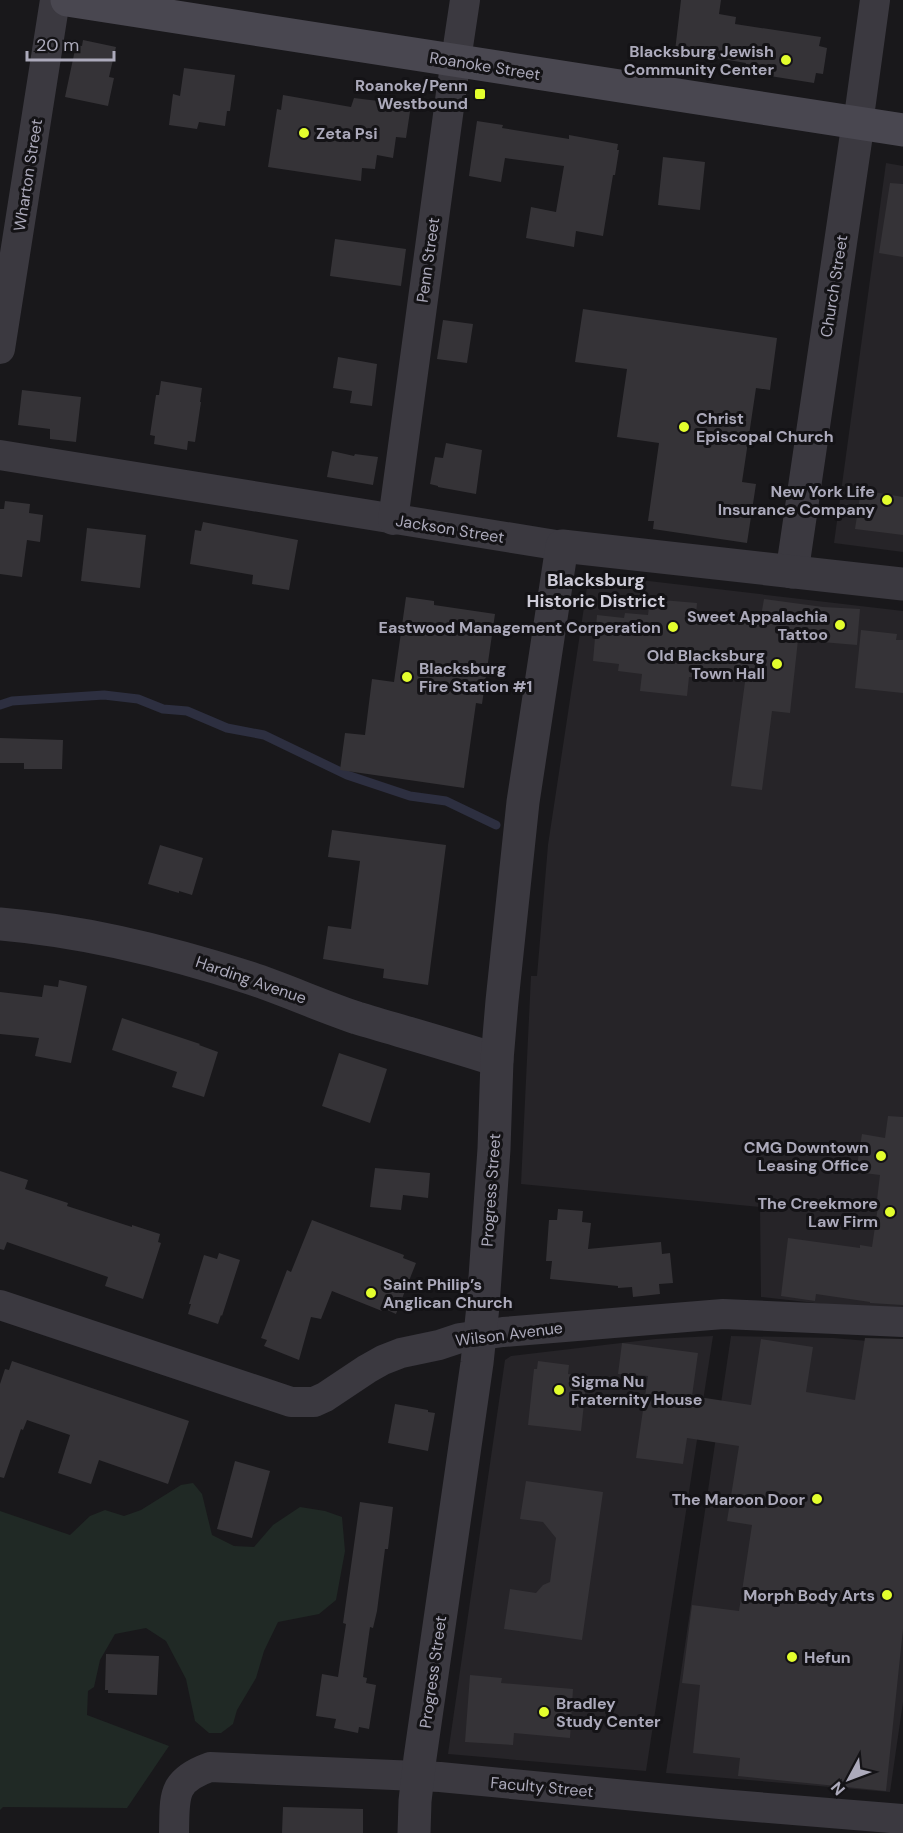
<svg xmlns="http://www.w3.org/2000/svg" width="903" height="1833" font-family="'DM Sans',sans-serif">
	<rect width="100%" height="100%" fill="#19181b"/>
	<g fill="#262428">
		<polygon points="886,163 903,166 903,552 834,543"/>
		<polygon points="589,574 903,611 903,1313 761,1297 760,1207 521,1184 531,976 537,976 548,845"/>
		<polygon points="713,1336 646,1771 448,1754 505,1360 511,1356 655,1339"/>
		<polygon points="731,1336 833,1338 903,1344 903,1702 890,1792 666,1773"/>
	</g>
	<polygon fill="#202925" points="193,1483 202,1494 212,1535 234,1546 254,1547 273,1525 300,1507 325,1511 342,1517 345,1551 336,1600 319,1614 278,1622 264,1651 256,1678 237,1710 233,1724 221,1733 209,1733 195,1721 186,1679 166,1641 146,1628 115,1634 100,1660 94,1687 88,1691 87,1715 169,1746 127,1808 3,1807 0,1810 0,1511 70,1535 90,1516 105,1510 124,1516 141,1510 181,1485"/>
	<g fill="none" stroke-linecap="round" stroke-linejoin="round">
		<polyline stroke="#2d2f40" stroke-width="9" points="0,705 12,701 104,695 138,699 163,709 187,711 227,728 264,735 347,775 410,796 446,801 496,825"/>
	</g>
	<g fill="#353337">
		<polygon points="681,0 721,0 719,14 736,17 735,24 821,37 819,46 827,48 823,74 816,73 814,83 744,72 746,63 675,51"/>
		<polygon points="83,40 116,47 109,77 114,78 108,106 65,97 76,45 82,46"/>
		<polygon points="184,68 235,75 230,111 227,111 225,126 199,122 197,129 169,125 173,94 180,96"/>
		<polygon points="283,95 351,107 354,98 411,105 406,138 396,137 393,158 377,155 375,169 362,168 361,181 268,167 277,109 281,110"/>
		<polygon points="477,121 503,125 502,128 569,139 569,135 618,144 617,150 619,150 615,175 613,175 603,236 576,231 574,247 526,238 531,207 556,212 564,166 505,158 501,182 469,176"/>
		<polygon points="663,157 705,162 700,210 658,205"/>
		<polygon points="890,183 903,184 903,257 879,253"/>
		<polygon points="335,239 406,249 401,286 330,276"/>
		<polygon points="583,309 777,338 770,390 756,388 742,482 756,484 747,543 653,529 654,521 648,521 659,443 617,437 627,369 575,362"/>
		<polygon points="443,320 473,324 467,363 437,359"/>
		<polygon points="338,357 377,364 372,406 350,403 352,391 333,388"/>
		<polygon points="161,381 202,388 200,402 201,402 195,442 188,441 187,450 154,444 155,436 150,435 156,395 159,395"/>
		<polygon points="22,390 81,397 76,442 50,439 50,429 18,425"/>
		<polygon points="446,443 482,450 476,494 438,487 438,486 430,484 435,457 443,458"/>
		<polygon points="332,451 354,456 355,454 378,457 373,485 327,477"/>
		<polygon points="861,490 903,497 903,535 855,529"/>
		<polygon points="5,501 30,504 29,513 43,515 40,542 27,540 22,577 0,574 0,509 4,509"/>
		<polygon points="203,522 298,540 289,590 252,584 253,575 190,564 195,530 201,531"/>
		<polygon points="87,528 146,535 140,588 81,581"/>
		<polygon points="406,597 434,601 434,605 495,614 482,704 476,703 464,788 340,770 345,733 365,735 372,679 394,682"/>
		<polygon points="650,599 697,603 696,615 760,622 764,599 823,607 860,609 857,645 798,640 790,713 772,711 762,790 731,786 745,682 689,677 687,696 640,691 642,674 618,671 619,664 593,661 597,615 624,618 625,613 648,615"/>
		<polygon points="861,630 897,634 896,640 903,640 903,693 855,688"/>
		<polygon points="0,738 63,740 62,769 24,769 24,763 0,763"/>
		<polygon points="332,830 446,845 428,985 383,978 384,969 323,959 328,926 351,929 360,861 328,857"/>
		<polygon points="160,845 203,858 192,895 179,891 179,893 148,884"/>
		<polygon points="59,980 87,986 71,1063 35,1056 39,1038 0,1034 0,992 42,997 44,985 58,987"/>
		<polygon points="122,1018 200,1044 199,1045 218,1052 204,1097 172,1087 177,1072 112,1050"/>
		<polygon points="339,1053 387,1069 370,1123 322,1106"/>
		<polygon points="888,1116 903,1117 903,1305 870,1303 870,1302 816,1294 815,1301 781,1296 788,1238 860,1248 860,1245 872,1247 879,1200 877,1200 880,1175 856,1172 862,1134 885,1138"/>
		<polygon points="375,1168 430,1173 428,1198 403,1195 401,1210 370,1207"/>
		<polygon points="0,1171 28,1180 25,1189 68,1203 67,1206 132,1227 132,1225 160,1234 158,1242 161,1243 143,1299 105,1286 108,1277 7,1242 4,1250 0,1249"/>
		<polygon points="558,1209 583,1211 582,1222 591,1223 588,1249 661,1242 662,1254 670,1253 673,1283 659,1284 660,1294 633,1297 632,1287 618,1288 618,1286 550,1279 552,1261 546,1261 549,1220 557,1220"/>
		<polygon points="312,1220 404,1255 403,1258 416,1263 396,1314 383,1308 382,1311 332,1291 321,1319 311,1317 299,1360 264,1346 267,1340 261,1338 287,1270 291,1272"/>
		<polygon points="219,1253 240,1260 222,1316 221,1315 218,1324 188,1314 191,1304 189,1304 204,1255 217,1259"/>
		<polygon points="865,1338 903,1339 903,1629 886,1791 738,1776 740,1758 693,1753 700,1685 682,1683 692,1605 739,1611 752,1525 727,1521 739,1446 687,1438 683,1464 636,1458 648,1376 618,1374 622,1343 698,1353 692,1396 751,1405 761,1339 813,1347 806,1392 855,1400"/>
		<polygon points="12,1361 189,1421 168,1484 99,1460 91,1484 58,1473 70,1435 27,1420 23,1430 21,1429 4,1478 0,1477 0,1384 5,1369 9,1370"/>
		<polygon points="538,1361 569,1365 568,1374 587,1376 581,1431 528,1425 534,1369 537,1369"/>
		<polygon points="395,1404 428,1410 428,1412 435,1413 428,1451 388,1443"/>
		<polygon points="235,1461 270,1471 252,1538 217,1529"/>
		<polygon points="526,1481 603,1492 582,1640 504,1629 510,1589 536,1593 543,1585 550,1582 553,1559 556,1538 543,1522 520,1519"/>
		<polygon points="360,1502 393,1507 388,1549 385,1549 377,1611 373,1628 370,1627 363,1677 367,1678 366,1683 376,1685 369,1729 359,1727 358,1733 334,1728 336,1719 316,1716 322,1674 338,1677 346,1624 343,1623"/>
		<polygon points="106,1654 159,1656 157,1695 108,1693 108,1690 105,1690"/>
		<polygon points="470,1675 502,1678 501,1683 573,1689 570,1738 514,1733 513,1745 465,1742"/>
		<polygon points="283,1807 363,1809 363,1833 282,1833"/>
	</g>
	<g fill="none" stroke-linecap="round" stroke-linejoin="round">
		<g stroke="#3b3940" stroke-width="30">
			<polyline points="858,124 875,0"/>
			<polyline points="0,349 55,0"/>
			<polyline points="0,455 562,546"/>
			<polyline points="393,520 451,93 465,0"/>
			<polyline points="0,1305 291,1402 314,1402 325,1397 367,1369 383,1360 401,1353 439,1345 460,1338 503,1332 723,1314 903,1322"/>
			<path d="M174,1833c1,-37 -3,-52 36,-66l230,10 280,27 183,15"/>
		</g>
		<g stroke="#3b3940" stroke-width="33">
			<polyline points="792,572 858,124"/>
			<path d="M0,924c85,7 169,28 250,54 36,12 71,28 107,40 47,14 94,27 140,42"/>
			<polyline points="414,1833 415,1801 420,1758 477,1363 483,1306 494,1149 497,1060 502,1001 523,802 562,546 903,584"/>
		</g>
		<polyline stroke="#494750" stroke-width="33" points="67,0 903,130"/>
	</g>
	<g fill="#e3fe2d" stroke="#141316" stroke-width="2">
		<circle cx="786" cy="60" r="6"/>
		<rect x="474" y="88" width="12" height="12" rx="3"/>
		<circle cx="304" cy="133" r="6"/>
		<circle cx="684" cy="427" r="6"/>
		<circle cx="887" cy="500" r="6"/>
		<circle cx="840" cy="625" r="6"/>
		<circle cx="673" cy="627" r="6"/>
		<circle cx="777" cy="664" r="6"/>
		<circle cx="407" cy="677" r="6"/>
		<circle cx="881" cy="1156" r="6"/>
		<circle cx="890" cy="1212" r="6"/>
		<circle cx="371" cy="1293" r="6"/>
		<circle cx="559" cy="1390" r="6"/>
		<circle cx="817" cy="1499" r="6"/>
		<circle cx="887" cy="1595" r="6"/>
		<circle cx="792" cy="1657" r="6"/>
		<circle cx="544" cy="1712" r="6"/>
	</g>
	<g text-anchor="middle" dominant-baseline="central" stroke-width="6" stroke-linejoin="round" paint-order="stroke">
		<g font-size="16" font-weight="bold" fill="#acaabb" stroke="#141316" text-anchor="end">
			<text x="774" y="51">Blacksburg Jewish<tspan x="774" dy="18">Community Center</tspan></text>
			<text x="468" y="85">Roanoke/Penn<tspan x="468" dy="18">Westbound</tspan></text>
			<text x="316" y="133" text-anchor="start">Zeta Psi</text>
			<text x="696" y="418" text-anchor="start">Christ<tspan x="696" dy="18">Episcopal Church</tspan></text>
			<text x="875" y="491">New York Life<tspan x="875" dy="18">Insurance Company</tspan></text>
			<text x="828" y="616">Sweet Appalachia<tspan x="828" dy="18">Tattoo</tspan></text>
			<text x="661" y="627">Eastwood Management Corperation</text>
			<text x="765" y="655">Old Blacksburg<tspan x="765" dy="18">Town Hall</tspan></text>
			<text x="419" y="668" text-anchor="start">Blacksburg<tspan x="419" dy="18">Fire Station #1</tspan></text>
			<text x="869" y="1147">CMG Downtown<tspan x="869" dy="18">Leasing Office</tspan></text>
			<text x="878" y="1203">The Creekmore<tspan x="878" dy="18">Law Firm</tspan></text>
			<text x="383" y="1284" text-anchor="start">Saint Philip’s<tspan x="383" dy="18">Anglican Church</tspan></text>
			<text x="571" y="1381" text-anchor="start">Sigma Nu<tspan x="571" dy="18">Fraternity House</tspan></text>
			<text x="805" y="1499">The Maroon Door</text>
			<text x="875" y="1595">Morph Body Arts</text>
			<text x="804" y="1657" text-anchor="start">Hefun</text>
			<text x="556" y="1703" text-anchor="start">Bradley<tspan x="556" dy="18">Study Center</tspan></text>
		</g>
		<g font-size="16" fill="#acaabb" stroke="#141316">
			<text transform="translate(485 66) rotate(9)">Roanoke Street</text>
			<text transform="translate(28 175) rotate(-81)">Wharton Street</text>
			<text transform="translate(428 260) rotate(-82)">Penn Street</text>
			<text transform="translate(834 286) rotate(-81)">Church Street</text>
			<text transform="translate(450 529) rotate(9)">Jackson Street</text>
			<text transform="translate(251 980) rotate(19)">Harding Avenue</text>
			<text transform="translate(491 1190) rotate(-86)">Progress Street</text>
			<text transform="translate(509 1334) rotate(-7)">Wilson Avenue</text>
			<text transform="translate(433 1672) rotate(-82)">Progress Street</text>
			<text transform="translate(542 1787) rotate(5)">Faculty Street</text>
		</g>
		<g font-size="18" font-weight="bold" fill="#cdcbd7" stroke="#141316">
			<text x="596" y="580">Blacksburg<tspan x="596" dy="21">Historic District</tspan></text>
		</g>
	</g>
	<g transform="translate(849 1779) rotate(229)" stroke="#141316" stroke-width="4.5" paint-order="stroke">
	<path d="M0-4.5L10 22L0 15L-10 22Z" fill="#acaabb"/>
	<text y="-9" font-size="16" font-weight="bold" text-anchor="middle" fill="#acaabb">N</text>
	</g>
	<path d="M27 51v9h87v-9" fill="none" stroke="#acaabb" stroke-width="3"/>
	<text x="36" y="51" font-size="18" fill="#acaabb" stroke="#141316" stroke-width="4.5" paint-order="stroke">20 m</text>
</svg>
